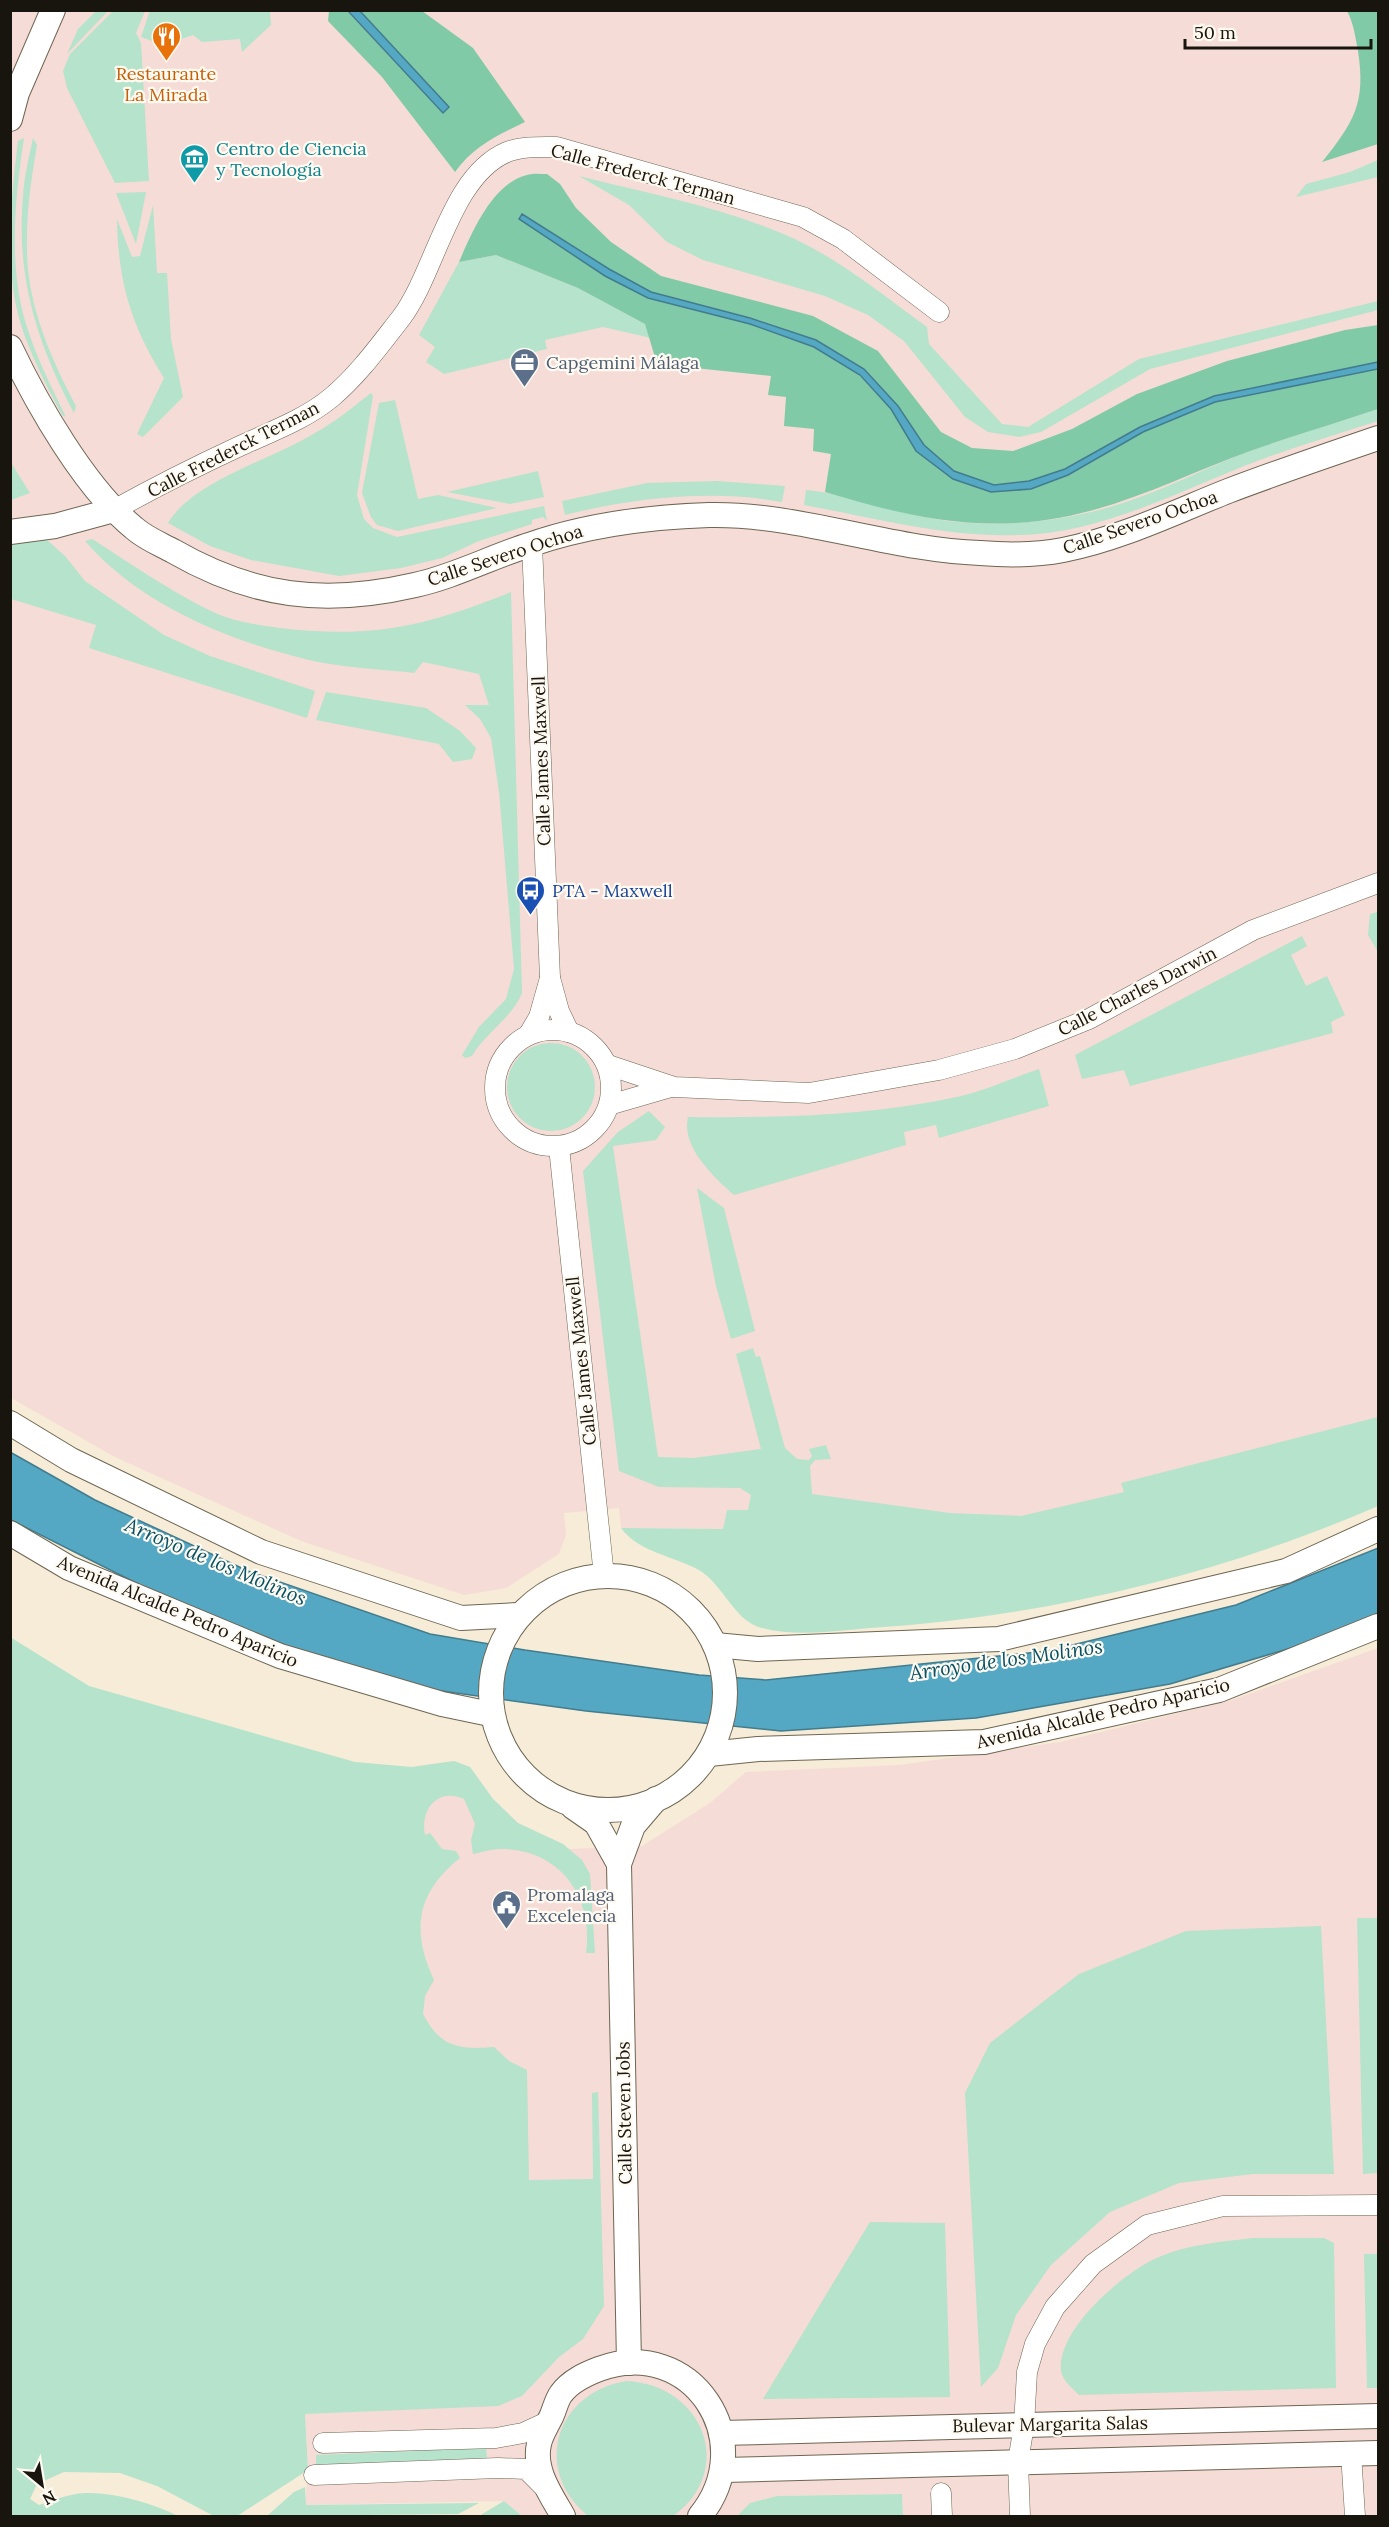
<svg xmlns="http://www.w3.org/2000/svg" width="1389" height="2527" font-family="Lora,serif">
	<rect width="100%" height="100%" fill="#f6ecd7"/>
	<g fill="#f6dcd6">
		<polygon points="11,11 1378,11 1378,1452 1039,1546 727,1510 723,1529 621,1528 619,1508 564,1513 566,1535 559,1554 506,1588 464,1595 301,1541 115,1457 11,1398"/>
		<polygon points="1378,1648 1378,2516 903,2516 902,2494 777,2496 750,2503 737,2516 522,2516 504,2501 305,2505 308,2470 305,2414 371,2411 419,2283 418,1766 454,1761 470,1767 493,1799 518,1823 569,1849 642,1846 710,1803 746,1772 900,1765 1060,1742 1232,1700"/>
	</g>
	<g fill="#b5e3cb">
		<polygon points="150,10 270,11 271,25 242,52 240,39 202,42 193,35 164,45 141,37"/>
		<polygon points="96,11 108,11 67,54 78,29"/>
		<polygon points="113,11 145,11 136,33 141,43 149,181 115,183 67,88 63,71 70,54"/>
		<path d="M24,138c-9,60 -16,127 2,186 10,33 25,62 40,93l-4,-2c-15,-28 -30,-57 -40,-87 -19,-59 -11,-128 -4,-187z"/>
		<path d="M33,138l4,7c-6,35 -11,69 -10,105 0,54 24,109 49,156l-2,7c-37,-70 -58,-136 -51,-216 1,-20 6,-40 10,-59z"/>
		<polygon points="1378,160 1378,177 1296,197 1306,184 1350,172"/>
		<path d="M579,176c67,17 138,30 202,57 54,22 99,60 146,94l2,17 73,80 26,3 111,-68 239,-58v9l-228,59 -109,63 -22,5 -31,-5 -23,-15 -61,-76 -36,-26 -43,-19 -122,-36 -36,-18 -38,-37z"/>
		<polygon points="146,192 136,244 116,193"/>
		<path d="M153,205l4,68h10l4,66 12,58 -40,40 -6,-3 27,-56c-33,-53 -46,-96 -47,-159l15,38 8,-1z"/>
		<polygon points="496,255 578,288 645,324 651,338 603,327 545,340 547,349 444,374 426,362 435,347 419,335 459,262"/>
		<path d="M371,393l2,3 -16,99 7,24 9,9 24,9 147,-31 3,15 -4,-4 -11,3v4l-53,17 -37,17 -41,10 -62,8 -88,-16 -41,-14 -42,-23c25,-42 105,-64 147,-90 20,-11 38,-26 56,-40z"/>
		<polygon points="395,400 418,499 438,495 497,508 398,531 377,525 371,517 362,493 379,403"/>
		<path d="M1378,409v12c-40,13 -81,25 -121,40 -76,29 -154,72 -237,74 -73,3 -145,-17 -216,-30l2,-15c55,5 107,31 164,33 50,3 104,-4 153,-20 44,-14 86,-37 130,-53 41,-15 84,-27 125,-41z"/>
		<polygon points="10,461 30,493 11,500 10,500"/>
		<polygon points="538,471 544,497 510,504 447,492"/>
		<path d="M717,481l68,5 -3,16c-70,-13 -149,-4 -217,13l-3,-14 85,-18z"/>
		<path d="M92,539c38,24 76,51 117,71 21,11 48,15 71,18 91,11 147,-2 231,-36l11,401c-10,25 -36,39 -50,63l-7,2 -3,-3 17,-28 27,-28 8,-30 -15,-177 -8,-54 -11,-19 -15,-14h24l-10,-31 -56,-12 -9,11c-34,-4 -71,-5 -105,-13 -80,-19 -170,-56 -224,-119z"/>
		<polygon points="18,540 47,540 65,556 85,581 164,635 210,656 315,691 307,718 89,648 96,625 11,599 11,543"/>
		<polygon points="326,692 426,708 460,731 476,748 472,759 453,762 439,744 316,720"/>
		<polygon points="1378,912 1378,952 1368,935 1370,914"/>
		<polygon points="1302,936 1307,946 1291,955 1306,986 1327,976 1345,1015 1331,1022 1333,1033 1130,1086 1124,1070 1082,1079 1075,1055"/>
		<circle cx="551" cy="1087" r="44"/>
		<path d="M1039,1069l10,37 -110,32 -3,-13 -32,7 2,13 -172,50c-20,-18 -53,-48 -46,-78 90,1 180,-1 269,-20 28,-6 55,-19 82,-28z"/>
		<path d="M649,1111l16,16 -9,13 -43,6 45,311 36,1 67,-9 -25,-95 17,-6 3,9 4,-1 25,92 12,11 12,1 3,-4 -3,-7 17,-4 5,14 -16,1 -5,6 2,28 138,19 71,3 103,-24 -3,-9 257,-66v89c-159,69 -335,111 -508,122 -36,3 -73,9 -108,0 -27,-6 -39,-44 -63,-58 -25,-14 -61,-18 -78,-42l102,1 4,-19h21l3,-15 -11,-7 -81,-1 -40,-16 -36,-300 35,-39z"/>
		<polygon points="697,1188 724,1208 755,1331 731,1339 716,1286"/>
		<path d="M10,1637l79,49 266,76 57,5 42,-6 16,6 23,32 25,24 45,21 19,16 8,14 5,79h-9c8,-56 -26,-104 -85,-104 -9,0 -19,3 -28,5l-2,-14 4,-16 -11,-25c-26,-12 -44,10 -39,36l5,-2 12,16 14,2 4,7c-44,35 -49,73 -26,122l-9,16 -2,18c17,33 36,36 71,33l15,14 18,9 2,110 64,-1 -1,-86 6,-1 6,214 -21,33 -24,18 -37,39 -24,10 -193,8 3,56 -71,46h-23l-57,-30 -37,-13 -56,-1 -27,12 -7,15 9,6c12,-4 25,-9 37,-11 28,-5 77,9 102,22h-167z"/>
		<polygon points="1378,1918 1378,2173 1363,2174 1357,1918"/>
		<polygon points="1321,1926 1334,2174 1253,2174 1179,2183 1110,2212 1051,2265 1016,2315 998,2368 981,2387 965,2093 990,2043 1079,1974 1186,1931"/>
		<polygon points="870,2222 945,2223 950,2397 763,2399"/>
		<path d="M1253,2238h71l10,5 2,145 -257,7c-7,-7 -17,-15 -18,-25 -4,-41 64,-99 98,-113 31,-13 61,-15 94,-19z"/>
		<polygon points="1364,2254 1378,2254 1378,2388 1367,2388"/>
		<path d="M627,2381c76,4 110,89 46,135h-85c-57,-47 -32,-124 39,-135z"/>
		<polygon points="486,2448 487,2458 316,2465 316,2455"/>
		<polygon points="305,2487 306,2505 479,2503 458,2514 267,2516 294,2492"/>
		<polygon points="902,2494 903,2516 737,2516 750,2503 777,2496"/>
		<polygon points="504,2501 522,2516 479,2516"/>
	</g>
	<g fill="#80caa7">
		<path d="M329,11h18l96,102 6,-6 -89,-96h62l51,37 52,74c-29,14 -51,24 -70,50l-73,-95 -54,-56z"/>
		<path d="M1347,11h31v133l-56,18c32,-40 44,-59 36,-111 -3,-15 -4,-27 -11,-40z"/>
		<path d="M547,174l13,10 16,24 35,34 50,34 152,40 65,35 63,81 31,16 41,3 59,-22 65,-35 90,-33 118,-31 33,-5v37l-164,34 -74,31 -75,42 -36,12 -35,4 -40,-14 -30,-26 -26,-39 -34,-37 -48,-29 -66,-22 -99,-26 -42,-23 -87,-54 -3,4 129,79 102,26 64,23 45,28 32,34 26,42 74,41 40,-3 112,-57 72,-30 163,-33v40c-41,14 -83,26 -125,41 -81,29 -147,68 -237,73 -66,4 -128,-12 -191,-31l6,-38 -18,-3 1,-22 -30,-3 2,-29 -18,-2 3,-19 -114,-12 -12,-40 -67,-36 -82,-33 -37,7c13,-30 34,-79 68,-87 6,-2 14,-1 20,-1z"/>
	</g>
	<g fill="#54a8c4" stroke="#427c8d" stroke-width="1.5">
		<polygon points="348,11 360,11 449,107 443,113"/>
		<polygon points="522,214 609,269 651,292 750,318 816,340 864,369 898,406 924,445 954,471 994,485 1029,481 1065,469 1140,427 1214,396 1378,362 1378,369 1215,402 1143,432 1068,475 1031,489 991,492 953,479 916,451 891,409 860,375 814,347 750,324 648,298 605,276 519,219"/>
		<polygon points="10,1452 95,1500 248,1571 430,1634 525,1650 699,1675 766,1680 1048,1651 1236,1605 1378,1548 1378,1616 1291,1648 1170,1684 976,1718 781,1731 586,1711 406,1686 312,1656 158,1594 11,1520"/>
	</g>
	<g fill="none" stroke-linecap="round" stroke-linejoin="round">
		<defs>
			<g id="minor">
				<path d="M114,510c41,-23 83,-44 126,-64 30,-14 66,-27 92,-49 27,-23 47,-51 69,-79 35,-46 49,-142 106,-166 15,-6 34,-5 50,-5l246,70 40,22 96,73"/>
				<polyline points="532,544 550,978 559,1011 569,1032"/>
				<circle cx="553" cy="1088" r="58"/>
				<polyline points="529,1034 539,1017 550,978"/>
				<polyline points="608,1065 674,1087 809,1093 939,1070 1015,1049 1089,1019 1253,930 1378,883"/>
				<polyline points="609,1105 671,1087"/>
				<polyline points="559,1147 604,1576"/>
				<polyline points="323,2443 496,2438 523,2433 549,2421"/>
				<polyline points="1351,2453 1355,2516"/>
				<polyline points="314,2475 498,2468 526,2469 546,2489"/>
				<polyline points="941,2493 942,2516"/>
				<polyline points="1020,2516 1018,2462 1024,2425 1027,2372 1035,2344 1055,2307 1093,2264 1147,2225 1223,2206 1378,2205"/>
			</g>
			<g id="tertiary">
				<polyline points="10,119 17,93 53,10"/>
				<path d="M10,347c27,57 75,141 124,181 11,10 26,16 39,23 80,46 151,55 242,34 38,-8 76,-28 114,-40 57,-20 119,-28 180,-30 89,-2 181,35 271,38 25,2 58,2 83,-3 57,-11 112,-38 165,-59 50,-19 100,-36 150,-53"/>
				<polyline points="10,532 55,526 114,510"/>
				<polyline points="10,1423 71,1460 261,1552 461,1618 518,1615"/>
				<polyline points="10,1533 69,1568 280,1656 442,1704 490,1714"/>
				<circle cx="608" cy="1693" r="117"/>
				<polyline points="715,1645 758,1649 999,1639 1286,1571 1378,1529"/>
				<polyline points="709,1754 758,1749 984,1742 1219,1690 1378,1626"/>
				<polyline points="573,1807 596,1823 619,1864"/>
				<polyline points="629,2363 619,1864 633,1826 656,1799"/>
				<polyline points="721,2433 1378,2416"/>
				<polyline points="724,2470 1378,2453"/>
				<path d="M563,2516c-12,-21 -30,-46 -24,-72 2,-10 9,-20 13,-29 3,-7 5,-16 9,-21 9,-13 25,-20 38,-25 93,-34 162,72 101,147"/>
			</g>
		</defs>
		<use href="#minor" stroke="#6e6653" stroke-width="21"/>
		<use href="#tertiary" stroke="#6e6653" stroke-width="26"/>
		<use href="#minor" stroke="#fff" stroke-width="20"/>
		<use href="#tertiary" stroke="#fff" stroke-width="24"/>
	</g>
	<defs>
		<symbol id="restaurant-pin" viewBox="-11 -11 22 30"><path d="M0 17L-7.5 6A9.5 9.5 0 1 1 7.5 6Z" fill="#e8710a" stroke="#fefaf1"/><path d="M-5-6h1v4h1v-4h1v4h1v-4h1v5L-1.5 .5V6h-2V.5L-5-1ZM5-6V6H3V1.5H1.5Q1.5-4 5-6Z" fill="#fff"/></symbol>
		<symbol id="museum-pin" viewBox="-11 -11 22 30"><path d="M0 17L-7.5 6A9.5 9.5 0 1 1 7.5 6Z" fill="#0f9aa8" stroke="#fefaf1"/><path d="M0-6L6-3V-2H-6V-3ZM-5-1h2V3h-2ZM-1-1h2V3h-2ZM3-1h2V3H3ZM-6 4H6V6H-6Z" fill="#fff"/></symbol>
		<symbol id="office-pin" viewBox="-11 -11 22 30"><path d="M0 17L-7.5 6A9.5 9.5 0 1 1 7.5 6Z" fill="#5c6f8a" stroke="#fefaf1"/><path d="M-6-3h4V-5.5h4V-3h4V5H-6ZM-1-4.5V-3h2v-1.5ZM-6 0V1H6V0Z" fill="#fff"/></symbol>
		<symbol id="bus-pin" viewBox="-11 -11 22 30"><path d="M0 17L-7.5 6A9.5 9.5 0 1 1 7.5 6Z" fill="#1a4fb4" stroke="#fefaf1"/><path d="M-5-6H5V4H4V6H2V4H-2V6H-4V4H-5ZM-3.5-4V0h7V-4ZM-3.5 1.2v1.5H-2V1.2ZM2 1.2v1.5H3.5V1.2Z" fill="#fff"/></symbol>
		<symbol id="civic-pin" viewBox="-11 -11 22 30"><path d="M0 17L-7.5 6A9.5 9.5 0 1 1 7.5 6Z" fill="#5c6f8a" stroke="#fefaf1"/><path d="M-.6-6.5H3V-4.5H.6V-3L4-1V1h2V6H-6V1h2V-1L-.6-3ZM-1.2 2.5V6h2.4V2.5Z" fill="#fff"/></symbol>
	</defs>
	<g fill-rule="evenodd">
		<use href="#restaurant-pin" x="150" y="20" width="33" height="45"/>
		<use href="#museum-pin" x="178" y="142" width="33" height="45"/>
		<use href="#office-pin" x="508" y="346" width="33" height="45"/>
		<use href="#bus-pin" x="514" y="874" width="33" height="45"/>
		<use href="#civic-pin" x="490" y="1888" width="33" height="45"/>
	</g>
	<g text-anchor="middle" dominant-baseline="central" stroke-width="4.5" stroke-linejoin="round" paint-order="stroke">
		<g font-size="18" fill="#c56008" stroke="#fefaf1">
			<text x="166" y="73">Restaurante<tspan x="166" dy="21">La Mirada</tspan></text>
		</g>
		<g font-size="18" fill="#0d838f" stroke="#fefaf1" text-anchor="start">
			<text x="216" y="148">Centro de Ciencia<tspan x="216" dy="21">y Tecnología</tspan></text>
		</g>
		<g font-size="18" fill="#18150e" stroke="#fefaf1">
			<text transform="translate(643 174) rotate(15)">Calle Frederck Terman</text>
			<text transform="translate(233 449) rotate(-27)">Calle Frederck Terman</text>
			<text transform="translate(1140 522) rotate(-19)">Calle Severo Ochoa</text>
			<text transform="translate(505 555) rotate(-18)">Calle Severo Ochoa</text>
			<text transform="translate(541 761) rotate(-92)">Calle James Maxwell</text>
			<text transform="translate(1137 991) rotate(-27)">Calle Charles Darwin</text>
			<text transform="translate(581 1361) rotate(-96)">Calle James Maxwell</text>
			<text transform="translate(178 1611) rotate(23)">Avenida Alcalde Pedro Aparicio</text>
			<text transform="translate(1103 1713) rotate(-13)">Avenida Alcalde Pedro Aparicio</text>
			<text transform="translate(624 2113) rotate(-91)">Calle Steven Jobs</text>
			<text transform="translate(1050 2424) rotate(-1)">Bulevar Margarita Salas</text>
		</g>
		<g font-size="18" fill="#4e5e75" stroke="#fefaf1" text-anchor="start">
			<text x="546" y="362">Capgemini Málaga</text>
			<text x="527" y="1894">Promalaga<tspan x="527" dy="21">Excelencia</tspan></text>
		</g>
		<g font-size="18" fill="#164399" stroke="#fefaf1" text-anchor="start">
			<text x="552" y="890">PTA - Maxwell</text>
		</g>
		<g font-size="20" font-style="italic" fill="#065165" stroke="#fefaf1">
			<text transform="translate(216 1561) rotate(23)">Arroyo de los Molinos</text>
			<text transform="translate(1006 1659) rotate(-8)">Arroyo de los Molinos</text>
		</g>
	</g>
	<rect width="1389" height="2527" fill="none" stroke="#18150e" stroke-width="24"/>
	<g transform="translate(42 2485) rotate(150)" stroke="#fefaf1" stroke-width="4.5" paint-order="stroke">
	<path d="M0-4.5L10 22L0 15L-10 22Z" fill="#18150e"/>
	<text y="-9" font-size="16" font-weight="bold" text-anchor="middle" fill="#18150e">N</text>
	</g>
	<path d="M1185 39v9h186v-9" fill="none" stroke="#18150e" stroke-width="3"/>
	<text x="1194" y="39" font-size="18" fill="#18150e" stroke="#fefaf1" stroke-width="4.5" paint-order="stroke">50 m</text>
</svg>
